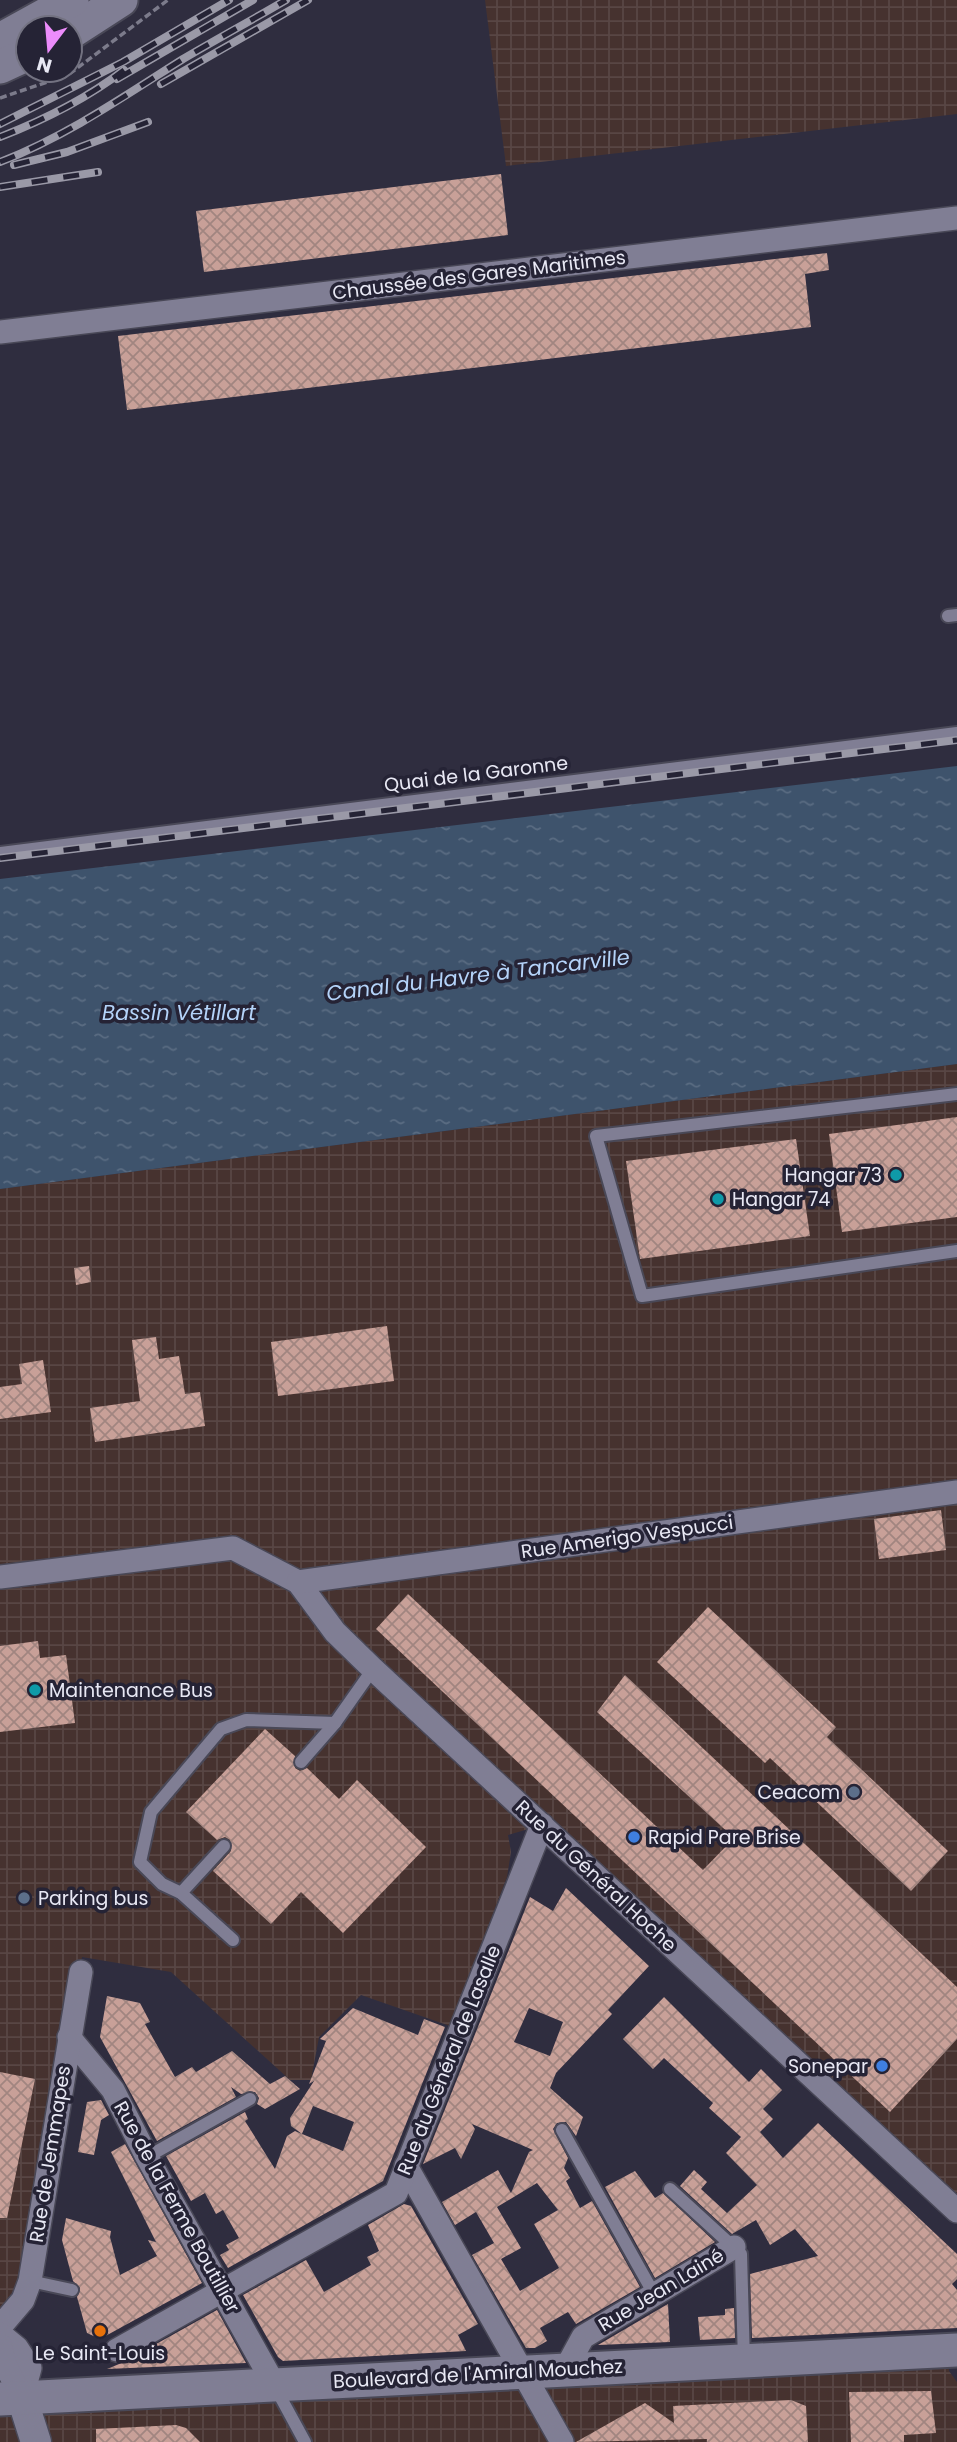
<svg xmlns="http://www.w3.org/2000/svg" width="957" height="2442" font-family="Poppins,sans-serif">
	<defs>
		<pattern id="industrial-grid" width="8" height="8" patternUnits="userSpaceOnUse" patternTransform="scale(1.75)"><rect width="8" height="8" fill="#46322f"/><path d="M0 4h8M4 0v8" fill="none" stroke="#584644"/></pattern>
		<pattern id="water-ripples" width="26" height="14" patternUnits="userSpaceOnUse" patternTransform="scale(1.75)"><rect width="26" height="14" fill="#3e536c"/><path d="M2 4q2-2 4 0t4 0M15 11q2-2 4 0t4 0" fill="none" stroke="#5a6c82"/></pattern>
		<pattern id="building-cross-hatch" width="8" height="8" patternUnits="userSpaceOnUse" patternTransform="scale(1.75)"><rect width="8" height="8" fill="#c8a098"/><path d="M0 0l8 8M0 8l8-8" fill="none" stroke="#a18580"/></pattern>
	</defs>
	<rect width="100%" height="100%" fill="#2f2d3f"/>
	<g fill="url(#industrial-grid)">
		<polygon points="485,0 957,0 957,114 506,166"/>
		<polygon points="957,1064 957,2211 542,1825 508,1835 511,1852 507,1877 450,2026 361,1995 319,2037 311,2080 290,2080 171,1972 82,1957 30,2281 0,2327 0,1189"/>
		<polygon points="0,2334 22,2397 949,2351 949,2371 957,2382 957,2442 0,2442"/>
	</g>
	<polygon fill="url(#water-ripples)" points="957,766 957,1064 0,1189 0,879"/>
	<g fill="url(#building-cross-hatch)" fill-rule="evenodd">
		<polygon points="501,174 508,235 204,272 196,211"/>
		<polygon points="827,253 829,270 805,274 811,327 127,410 118,336"/>
		<polygon points="957,1117 957,1217 842,1232 829,1134"/>
		<polygon points="796,1139 810,1236 640,1259 626,1161"/>
		<polygon points="89,1266 91,1282 76,1285 74,1268"/>
		<polygon points="387,1326 394,1381 278,1396 271,1342"/>
		<polygon points="156,1337 159,1359 179,1356 185,1394 200,1392 205,1426 95,1442 90,1408 140,1401 132,1340"/>
		<polygon points="43,1360 51,1412 0,1419 0,1387 22,1384 19,1364"/>
		<polygon points="941,1510 946,1550 879,1559 874,1519"/>
		<polygon points="408,1594 703,1870 734,1838 597,1712 625,1675 957,1987 957,2039 890,2112 376,1629"/>
		<polygon points="708,1607 836,1727 827,1737 948,1851 911,1891 770,1758 765,1763 657,1662"/>
		<polygon points="38,1641 40,1658 66,1655 75,1723 0,1732 0,1646"/>
		<polygon points="265,1729 295,1756 295,1768 300,1771 307,1768 339,1799 357,1780 426,1847 343,1933 301,1892 271,1924 213,1871 231,1851 230,1840 225,1837 217,1840 186,1812"/>
		<path d="M566,1888l83,78 -41,44 4,4 -56,59 -6,15 33,29 -7,19 -10,-14 -9,1 -4,6 15,29 -4,10 6,10 -4,3 14,27 12,-7 48,86 -64,37 -8,-12 -28,16 7,13 -12,7h-9l-54,-93 22,-12 -18,-31 -21,13 -13,-23 56,-32 13,23 18,-41 4,-2 -61,-26 3,5 -14,30 -6,-11 -32,16 107,-267 23,14zM529,2008l34,14 -13,34 -36,-14zM537,2183l21,27 -24,14 25,44 -39,23 -19,-32 20,-11 -24,-41z"/>
		<polygon points="107,1996 140,2003 150,2022 145,2024 175,2077 192,2067 196,2072 232,2051 270,2084 285,2076 300,2089 265,2109 257,2104 259,2098 255,2092 241,2094 231,2087 236,2097 157,2141 100,2037"/>
		<polygon points="664,1997 749,2082 761,2069 782,2090 763,2109 773,2119 760,2132 783,2158 818,2123 957,2254 957,2279 952,2284 957,2290 957,2328 752,2338 750,2274 818,2256 795,2229 770,2245 756,2220 732,2234 680,2186 694,2170 707,2182 701,2189 727,2213 757,2185 726,2153 741,2137 709,2108 713,2103 664,2058 653,2069 623,2039"/>
		<polygon points="353,2008 418,2035 424,2019 445,2027 383,2181 228,2268 220,2255 229,2250 226,2245 239,2238 223,2210 216,2214 205,2193 191,2201 166,2156 245,2112 248,2119 245,2121 275,2169 287,2136 295,2131 343,2151 354,2122 313,2106 302,2134 291,2126 290,2118 314,2081 309,2084 326,2041 320,2039"/>
		<polygon points="0,2072 35,2079 7,2218 0,2218"/>
		<polygon points="101,2100 109,2115 101,2120 94,2155 78,2152 87,2102"/>
		<polygon points="125,2144 202,2283 100,2339 87,2333 77,2297 80,2288 73,2281 62,2240 66,2218 111,2231 110,2237 120,2275 157,2256 148,2240 156,2242 111,2152"/>
		<polygon points="635,2171 655,2198 663,2193 715,2242 655,2278 605,2187"/>
		<polygon points="404,2204 411,2206 478,2324 458,2335 466,2351 283,2361 278,2357 243,2295 306,2260 324,2292 371,2265 367,2257 379,2251 368,2225"/>
		<polygon points="668,2304 670,2342 598,2345 661,2308"/>
		<polygon points="734,2308 735,2338 700,2340 698,2317 725,2315 725,2309"/>
		<polygon points="217,2310 246,2363 107,2369 124,2362"/>
		<polygon points="931,2391 936,2433 904,2435 904,2442 851,2442 849,2392"/>
		<polygon points="791,2400 806,2406 808,2442 707,2442 707,2439 576,2442 645,2403 674,2423 673,2406"/>
		<polygon points="176,2425 186,2428 200,2442 96,2442 96,2429"/>
	</g>
	<g fill="none" stroke-linecap="round" stroke-linejoin="round">
		<defs>
			<g id="service">
				<polyline points="948,616 957,615"/>
				<polyline points="0,853 957,733"/>
				<polyline points="957,1094 596,1136 642,1296 957,1251"/>
				<polyline points="301,1762 335,1723"/>
				<polyline points="181,1893 224,1846"/>
				<polyline points="233,1940 181,1893 162,1884 140,1862 151,1812 221,1729 246,1720 335,1723 373,1669"/>
				<polyline points="562,2130 654,2294"/>
				<polyline points="147,2157 250,2099"/>
				<polyline points="670,2189 741,2254 744,2361"/>
				<polyline points="30,2281 72,2290"/>
				<polyline points="275,2387 305,2442"/>
			</g>
			<g id="minor">
				<polyline points="0,332 957,218"/>
				<polyline points="0,1577 233,1548 298,1582 335,1632 373,1669 957,2211"/>
				<polyline points="298,1582 957,1492"/>
				<polyline points="69,2037 113,2090 147,2157 274,2384"/>
				<polyline points="406,2166 562,2442"/>
				<polyline points="0,2327 23,2300 30,2281 81,1972"/>
				<polyline points="0,2334 17,2348 30,2368 22,2398"/>
				<polyline points="0,2345 5,2364 22,2398"/>
				<polyline points="117,2350 396,2193 542,1825"/>
				<polyline points="571,2370 571,2359 583,2337 734,2247"/>
			</g>
			<polyline id="tertiary" points="22,2398 36,2442"/>
			<g id="secondary">
				<polyline points="70,33 121,0"/>
				<polyline points="0,40 72,0"/>
				<polyline points="0,67 28,54"/>
				<polyline points="0,2399 957,2350"/>
			</g>
		</defs>
		<use href="#service" stroke="#494857" stroke-width="16"/>
		<use href="#minor" stroke="#494857" stroke-width="26"/>
		<use href="#tertiary" stroke="#494857" stroke-width="33"/>
		<use href="#secondary" stroke="#494857" stroke-width="37"/>
		<polyline stroke="#7c7b8b" stroke-width="3.5" stroke-dasharray="7 3.5" stroke-linecap="butt" points="0,98 68,75 168,0"/>
		<use href="#service" stroke="#807e94" stroke-width="12"/>
		<use href="#minor" stroke="#807e94" stroke-width="23"/>
		<use href="#tertiary" stroke="#807e94" stroke-width="30"/>
		<use href="#secondary" stroke="#807e94" stroke-width="33"/>
		<defs>
			<g id="rail">
				<polyline points="117,79 253,0"/>
				<polyline points="161,84 308,0"/>
				<polyline points="0,124 123,62 229,0"/>
				<path d="M0,137c44,-17 86,-38 124,-67"/>
				<path d="M0,162c67,-26 123,-65 183,-103 34,-20 69,-39 103,-59"/>
				<polyline points="14,165 67,152 148,122"/>
				<polyline points="0,187 98,172"/>
				<polyline points="0,858 957,740"/>
			</g>
		</defs>
		<use href="#rail" stroke="#9a99a7" stroke-width="8"/>
		<use href="#rail" stroke="#252335" stroke-width="5" stroke-dasharray="16" stroke-linecap="butt"/>
	</g>
	<g fill="#0f9aa8" stroke="#252335" stroke-width="2.5">
		<circle cx="896" cy="1175" r="7"/>
		<circle cx="718" cy="1199" r="7"/>
		<circle cx="35" cy="1690" r="7"/>
	</g>
	<g fill="#5c6f8a" stroke="#252335" stroke-width="2.5">
		<circle cx="854" cy="1792" r="7"/>
		<circle cx="24" cy="1898" r="7"/>
	</g>
	<g fill="#3f7fe0" stroke="#252335" stroke-width="2.5">
		<circle cx="634" cy="1837" r="7"/>
		<circle cx="882" cy="2066" r="7"/>
	</g>
	<circle fill="#e8710a" stroke="#252335" stroke-width="2.5" cx="100" cy="2331" r="7"/>
	<g text-anchor="middle" dominant-baseline="central" stroke-width="7" stroke-linejoin="round" paint-order="stroke">
		<g font-size="19" fill="#e8e8f4" stroke="#252335">
			<text transform="translate(479 275) rotate(-7)">Chaussée des Gares Maritimes</text>
			<text transform="translate(476 774) rotate(-7)">Quai de la Garonne</text>
			<text transform="translate(627 1537) rotate(-8)">Rue Amerigo Vespucci</text>
			<text transform="translate(596 1876) rotate(43)">Rue du Général Hoche</text>
			<text transform="translate(449 2060) rotate(-68)">Rue du Général de Lasalle</text>
			<text transform="translate(50 2154) rotate(-81)">Rue de Jemmapes</text>
			<text transform="translate(177 2207) rotate(61)">Rue de la Ferme Boutillier</text>
			<text transform="translate(661 2290) rotate(-31)">Rue Jean Lainé</text>
			<text transform="translate(478 2374) rotate(-3)">Boulevard de l'Amiral Mouchez</text>
		</g>
		<g font-size="19" fill="#e8e8f4" stroke="#252335" text-anchor="start">
			<text x="882" y="1175" text-anchor="end">Hangar 73</text>
			<text x="732" y="1199">Hangar 74</text>
			<text x="49" y="1690">Maintenance Bus</text>
			<text x="840" y="1792" text-anchor="end">Ceacom</text>
			<text x="648" y="1837">Rapid Pare Brise</text>
			<text x="38" y="1898">Parking bus</text>
			<text x="868" y="2066" text-anchor="end">Sonepar</text>
			<text x="100" y="2353" text-anchor="middle">Le Saint-Louis</text>
		</g>
		<g font-size="21" font-style="italic" fill="#b4d3f9" stroke="#252335">
			<text transform="translate(478 975) rotate(-7)">Canal du Havre à Tancarville</text>
			<text x="179" y="1012">Bassin Vétillart</text>
		</g>
	</g>
	<g transform="translate(49 49) rotate(196)"><circle r="33" fill="#252335" stroke="#737281" stroke-width="2"/>
	<path d="M0-5L12 26L0 18L-12 26Z" fill="#ec8cfb"/>
	<text y="-10" font-size="19" font-weight="bold" text-anchor="middle" fill="#e8e8f4">N</text>
	</g>
</svg>
